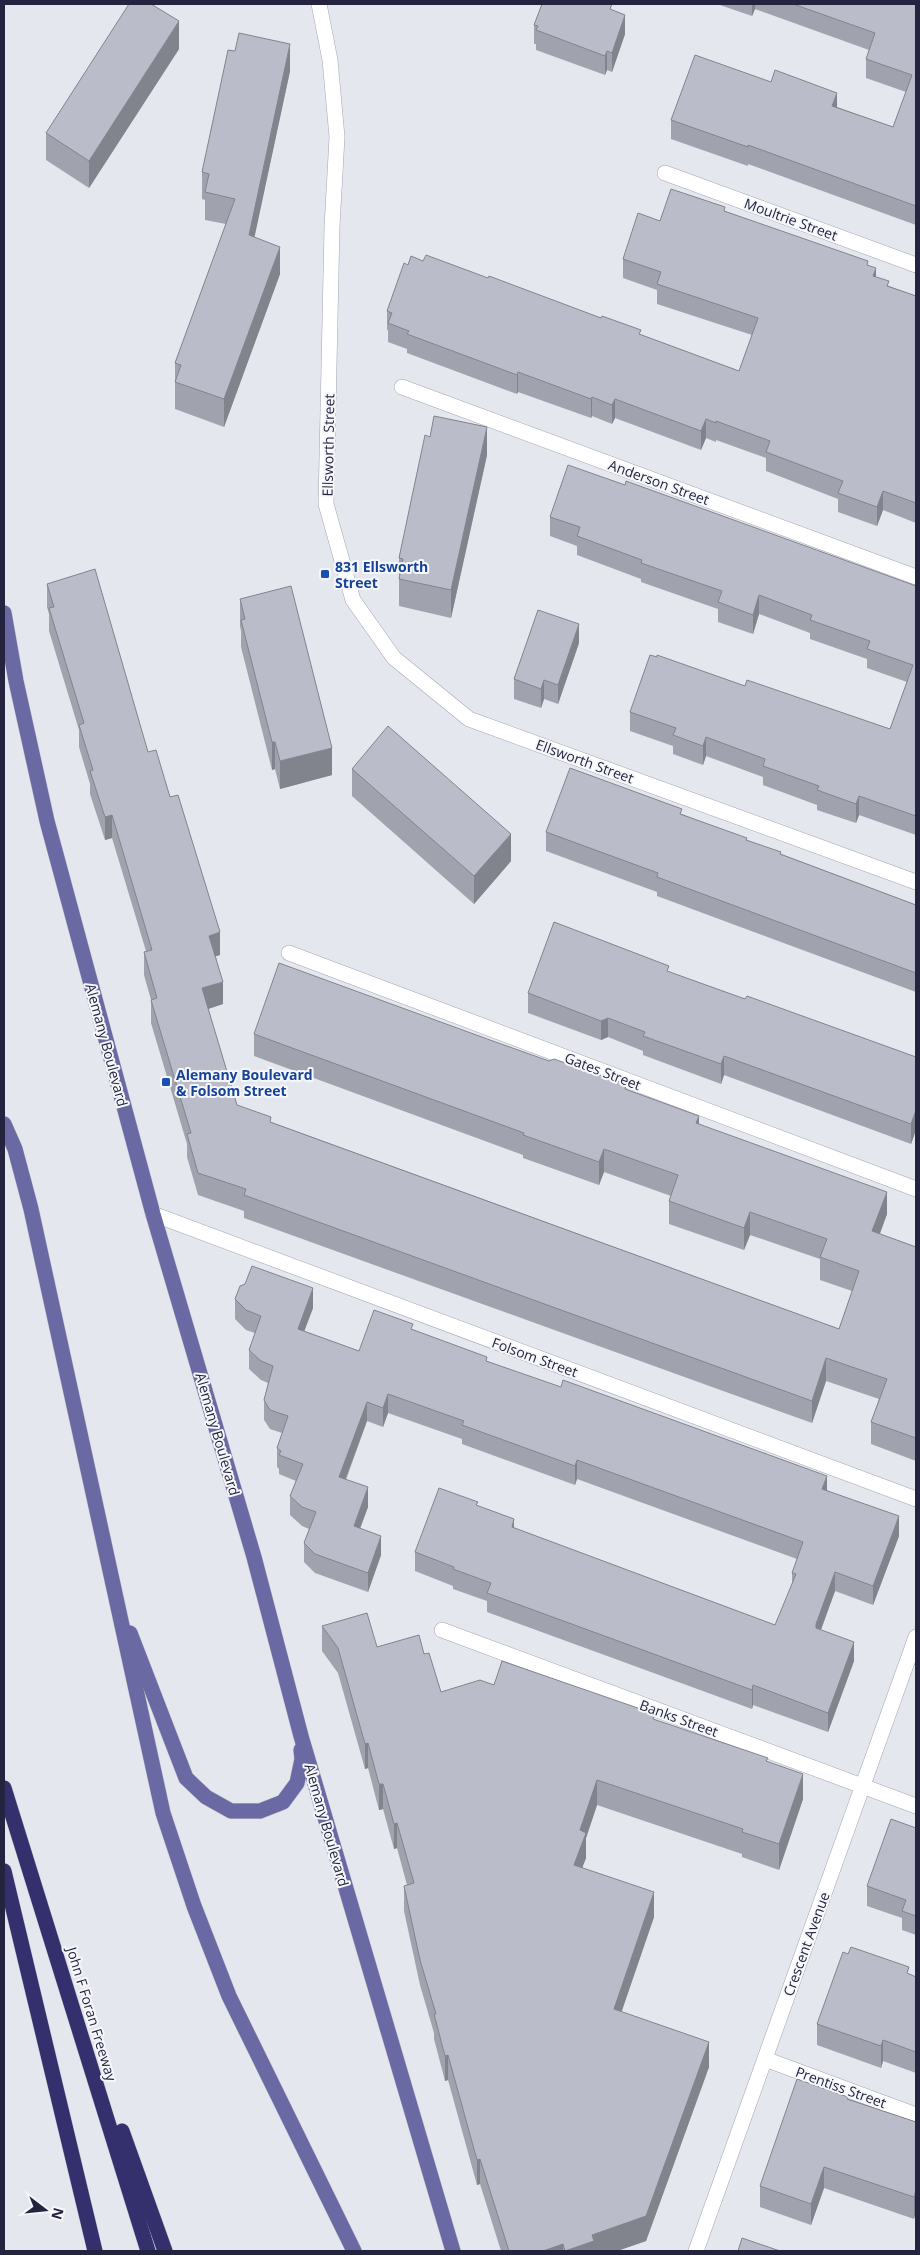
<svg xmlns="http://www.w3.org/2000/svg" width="920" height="2255" font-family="'Open Sans',sans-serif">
	<rect width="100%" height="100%" fill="#e5e7ee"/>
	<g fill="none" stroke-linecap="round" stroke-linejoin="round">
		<defs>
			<g id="street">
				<polyline points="319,4 330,60 337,137 332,227 326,504 353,600 394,658 469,719 916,882"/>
				<polyline points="665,173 916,265"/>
				<polyline points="402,387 916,577"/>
				<polyline points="289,953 916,1189"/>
				<polyline points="153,1214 916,1499"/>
				<polyline points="442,1630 916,1806"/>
				<polyline points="765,2059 916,2115"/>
				<polyline points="696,2251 916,1637"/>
			</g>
			<g id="primary">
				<polyline points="4,613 16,681 47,821 153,1214 254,1557 301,1736 453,2251"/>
				<polyline points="4,1124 15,1149 31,1209 163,1813 194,1906 229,1996 354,2251"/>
				<polyline points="130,1633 186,1778 206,1797 231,1811 260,1811 283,1802 297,1783 302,1759 301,1750"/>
			</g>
			<g id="highway">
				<polyline points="4,1788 148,2251"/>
				<polyline points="4,1871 95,2251"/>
				<polyline points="122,2131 165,2251"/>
			</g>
		</defs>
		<use href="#street" stroke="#a3a5b3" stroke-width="16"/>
		<use href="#primary" stroke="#c2c2ca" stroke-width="16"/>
		<use href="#highway" stroke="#c2c2ca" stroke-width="16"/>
		<use href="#street" stroke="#fff" stroke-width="15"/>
		<use href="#primary" stroke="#6b69a4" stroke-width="15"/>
		<use href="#highway" stroke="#342f6d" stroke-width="15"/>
	</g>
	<g fill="#a0a3ad">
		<polygon points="717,4 916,4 916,225 748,164 748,166 671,139 671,120 837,107 893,127 906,92 866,78 866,59 869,50 755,9 752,16"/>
		<polygon points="612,10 625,34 612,72 607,70 605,75 536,50 536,44 534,44 534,25"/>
		<polygon points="179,49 89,188 46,160 46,133"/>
		<polygon points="290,71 254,237 280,274 224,427 175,409 175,363 226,224 205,220 205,200 202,199 202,172"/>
		<polygon points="725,211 868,265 876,277 889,286 916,296 916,523 883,510 877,526 838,512 838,499 766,471 766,458 716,440 716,442 706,438 701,450 615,418 612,424 592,416 591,418 518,392 517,394 407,353 407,349 388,342 388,330 387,330 387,311 408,265 423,261 641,335 739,371 752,335 657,304 657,290 623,278 623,259 660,221"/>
		<polygon points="430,437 487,455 451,618 399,606 399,558"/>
		<polygon points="550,517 916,586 916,835 859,815 856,823 817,810 817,805 763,785 763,777 706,756 703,765 673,754 673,746 630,731 630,712 745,686 890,729 907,682 867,668 867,659 810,639 810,633 759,614 753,634 718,622 718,609 641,582 641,579 577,555 577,546 550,536"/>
		<polygon points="47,584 148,752 170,797 220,955 216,956 223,1004 208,1009 237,1105 271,1122 839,1329 852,1291 820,1280 820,1259 750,1235 744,1250 669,1224 669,1201 671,1196 604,1172 599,1185 523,1158 523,1155 254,1056 254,1034 626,1089 887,1214 880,1234 916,1247 916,1461 871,1444 871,1422 879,1399 826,1381 812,1423 244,1218 244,1211 198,1195 187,1157 187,1144 151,1023 151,1000 144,975 144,952 146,951 112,838 105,840 90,794 90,784 79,747 79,730 49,631 49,614 47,607"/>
		<polygon points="240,599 332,775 280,789 275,769 272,770 241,647 241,631 240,626"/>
		<polygon points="579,643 558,704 544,699 541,708 514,699 514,679"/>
		<polygon points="352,769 511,861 474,904 352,796"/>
		<polygon points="682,814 747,840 781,854 916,905 916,992 657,896 657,892 546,851 546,832"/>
		<polygon points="669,972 745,999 916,1057 916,1130 911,1144 724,1075 721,1084 643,1055 643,1051 608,1037 601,1040 528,1013 528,993"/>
		<polygon points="235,1299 313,1308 304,1331 359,1351 413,1330 487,1361 827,1490 899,1536 873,1605 835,1591 821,1630 854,1661 828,1732 753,1705 752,1709 487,1612 487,1601 453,1589 453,1586 415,1571 415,1552 478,1506 514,1528 775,1625 792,1585 792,1573 797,1559 577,1479 575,1485 462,1444 462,1439 388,1413 383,1427 367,1421 346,1480 368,1507 360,1528 381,1555 368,1592 315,1573 304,1562 304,1543 309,1529 302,1526 290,1515 290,1496 296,1481 279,1474 279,1469 277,1467 277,1448 282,1433 270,1429 264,1420 264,1400 268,1383 261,1380 249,1369 249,1350 255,1333 246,1330 235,1319"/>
		<polygon points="322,1626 377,1647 424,1654 441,1692 494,1685 655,1720 768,1762 803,1799 779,1870 742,1857 742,1854 597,1805 586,1838 586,1858 582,1867 654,1917 621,2012 709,2067 646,2241 617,2251 501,2251 480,2184 477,2185 448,2080 445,2081 434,2039 434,2033 420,1985 404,1911 404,1886 407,1885 397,1848 394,1849 383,1809 379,1810 368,1768 365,1769 338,1673 322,1651"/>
		<polygon points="916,1828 916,1935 902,1930 902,1918 867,1906 867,1886"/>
		<polygon points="909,1974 916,1977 916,2073 883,2061 881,2068 817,2045 817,2024"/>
		<polygon points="848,2099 916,2122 916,2211 914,2219 824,2188 811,2225 760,2207 760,2186"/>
	</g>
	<g fill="#82848d">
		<polygon points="752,4 755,4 755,9 752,16"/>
		<polygon points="625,15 625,34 612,72 612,53"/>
		<polygon points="179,21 179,49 89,188 89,161"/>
		<polygon points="290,44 290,71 249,263 249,235"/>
		<polygon points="607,51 607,70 605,75 605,56"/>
		<polygon points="837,93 837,112 832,106"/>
		<polygon points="280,247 280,274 224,427 224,399"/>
		<polygon points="876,268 876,287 873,276"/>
		<polygon points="518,372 518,392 517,394 517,375"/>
		<polygon points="592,397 592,416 591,418 591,399"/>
		<polygon points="615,399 615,418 612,424 612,405"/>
		<polygon points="706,419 706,438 701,450 701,431"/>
		<polygon points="487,427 487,455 451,618 451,590"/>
		<polygon points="883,491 883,510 877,526 877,507"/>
		<polygon points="759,595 759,614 753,634 753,615"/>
		<polygon points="579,624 579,643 558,704 558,685"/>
		<polygon points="544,680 544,699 541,708 541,689"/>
		<polygon points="706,737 706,756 703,765 703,746"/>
		<polygon points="272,742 275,742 275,769 272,770"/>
		<polygon points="332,748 332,775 280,789 280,761"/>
		<polygon points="859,796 859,815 856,823 856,804"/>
		<polygon points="112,815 112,838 105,840 105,817"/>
		<polygon points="511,834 511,861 474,904 474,876"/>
		<polygon points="220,932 220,955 209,958 209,936"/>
		<polygon points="223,982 223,1004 202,1011 202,988"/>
		<polygon points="608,1018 608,1037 601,1040 601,1021"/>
		<polygon points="724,1056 724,1075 721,1084 721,1064"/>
		<polygon points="916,1110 916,1130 911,1144 911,1124"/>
		<polygon points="699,1116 699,1138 696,1123"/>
		<polygon points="604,1149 604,1172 599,1185 599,1162"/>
		<polygon points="887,1192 887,1214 872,1254 872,1231"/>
		<polygon points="750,1212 750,1235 744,1250 744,1228"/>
		<polygon points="313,1288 313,1308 298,1348 298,1329"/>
		<polygon points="826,1358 826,1381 812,1423 812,1401"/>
		<polygon points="388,1394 388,1413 383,1427 383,1408"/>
		<polygon points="367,1402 367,1421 339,1496 339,1477"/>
		<polygon points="577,1460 577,1479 575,1485 575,1466"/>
		<polygon points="827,1476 827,1496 822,1489"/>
		<polygon points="368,1487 368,1507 354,1545 354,1526"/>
		<polygon points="899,1516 899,1536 873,1605 873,1586"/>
		<polygon points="514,1519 514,1538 512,1527"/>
		<polygon points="381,1536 381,1555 368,1592 368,1573"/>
		<polygon points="835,1572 835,1591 816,1643 816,1624"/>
		<polygon points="854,1642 854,1661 828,1732 828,1713"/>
		<polygon points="753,1685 753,1705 752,1709 752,1690"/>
		<polygon points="368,1743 368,1768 365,1769 365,1744"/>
		<polygon points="803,1774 803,1799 779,1870 779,1844"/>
		<polygon points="597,1780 597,1805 586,1838 586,1858 574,1890 574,1865 580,1830"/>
		<polygon points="379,1784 383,1784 383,1809 379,1810"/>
		<polygon points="397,1823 397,1848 394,1849 394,1824"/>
		<polygon points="654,1892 654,1917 614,2034 614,2009"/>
		<polygon points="883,2040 883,2061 881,2068 881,2046"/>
		<polygon points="709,2042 709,2067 646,2241 617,2251 565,2251 592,2235"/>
		<polygon points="448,2055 448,2080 445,2081 445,2056"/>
		<polygon points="480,2159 480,2184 477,2185 477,2160"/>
		<polygon points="824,2167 824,2188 811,2225 811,2204"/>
		<polygon points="916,2190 916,2211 914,2219 914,2197"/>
		<polygon points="563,2244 563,2251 543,2251"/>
	</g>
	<g fill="#babdc9" stroke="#82848d">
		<polygon points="129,4 151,4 179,21 89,161 46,133"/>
		<polygon points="542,4 612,4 610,9 625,15 612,53 607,51 605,56 536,30 538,26 534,25"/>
		<polygon points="793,4 916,4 916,206 748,145 748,147 671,120 695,55 771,82 775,70 837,93 832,106 893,127 912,75 866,59 875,33"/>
		<polygon points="239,33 290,44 249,235 280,247 224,399 175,382 181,365 175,363 235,199 205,192 209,174 202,172 228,50 235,51"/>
		<polygon points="671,189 725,207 724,211 868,261 867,265 876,268 873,276 889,281 887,286 916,296 916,503 883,491 877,507 838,493 843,481 766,452 770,441 716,421 716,423 706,419 701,431 615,399 612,405 592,397 591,399 518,372 517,375 407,334 409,331 388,323 392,313 387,311 404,263 408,265 411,256 423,261 426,255 488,278 489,276 601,318 602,316 641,330 639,334 739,371 758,318 657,284 661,272 623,259 638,213 660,221"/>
		<polygon points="434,416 487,427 451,590 399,579 403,559 399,558 425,435 430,437"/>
		<polygon points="568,465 625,485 626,481 916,586 916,816 859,796 856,804 817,790 819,786 763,766 765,759 706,737 703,746 673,735 676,728 630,712 650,655 657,657 657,655 745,686 747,680 890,729 913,665 867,649 870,641 810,620 812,615 759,595 753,615 718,602 722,591 641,563 642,560 577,536 580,527 550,517"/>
		<polygon points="95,569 148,752 156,750 170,797 178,795 220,932 209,936 223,982 202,988 237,1105 271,1117 270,1122 839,1329 859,1271 820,1257 827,1239 750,1212 744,1228 669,1201 678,1175 604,1149 599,1162 523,1135 524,1133 254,1034 279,963 490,1040 549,1061 554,1059 626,1084 625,1089 699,1116 696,1123 887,1192 872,1231 916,1247 916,1438 871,1422 887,1379 826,1358 812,1401 244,1195 246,1189 198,1173 187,1134 191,1133 151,1000 157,998 144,952 152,950 112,815 105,817 90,771 93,770 79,725 84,723 49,608 54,607 47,584"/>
		<polygon points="291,586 332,748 280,761 275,742 272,742 241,620 245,619 240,599"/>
		<polygon points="538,610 579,624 558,685 544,680 541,689 514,679"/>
		<polygon points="388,726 511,834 474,876 352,769"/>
		<polygon points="570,768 682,809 680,814 747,838 746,840 781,852 780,854 916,905 916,973 657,877 658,873 546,832"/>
		<polygon points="554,922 669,966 667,971 745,999 747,996 916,1057 916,1110 911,1124 724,1056 721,1064 643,1036 645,1032 608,1018 601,1021 528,993"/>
		<polygon points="252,1266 313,1288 298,1329 359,1351 374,1310 413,1324 411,1329 487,1357 486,1361 561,1387 563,1380 827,1476 822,1489 899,1516 873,1586 835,1572 816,1624 816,1628 854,1642 828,1713 753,1685 752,1690 487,1593 491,1583 453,1569 454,1567 415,1552 439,1488 478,1502 476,1505 514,1519 512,1527 775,1625 796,1574 792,1573 803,1542 577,1460 575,1466 462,1425 464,1421 388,1394 383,1408 367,1402 339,1477 368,1487 354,1526 381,1536 368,1573 315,1554 304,1543 316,1512 302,1507 290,1496 303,1464 279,1455 281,1451 277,1448 288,1416 270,1410 264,1400 273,1366 261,1361 249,1350 261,1316 246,1310 235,1299 240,1286 245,1284"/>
		<polygon points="367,1613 377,1647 419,1635 424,1654 429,1653 441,1692 480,1680 494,1685 502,1661 655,1714 653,1719 768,1758 766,1761 803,1774 779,1844 742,1832 743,1829 597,1780 580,1830 586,1833 574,1865 654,1892 614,2009 709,2042 646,2216 592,2235 594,2241 565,2251 563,2244 543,2251 509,2251 480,2159 477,2160 448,2055 445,2056 434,2014 436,2014 420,1960 404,1886 414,1883 397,1823 394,1824 383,1784 379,1784 368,1743 365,1744 338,1648 322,1626"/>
		<polygon points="891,1819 916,1828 916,1916 902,1911 906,1900 867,1886"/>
		<polygon points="851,1947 909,1967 907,1973 916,1977 916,2052 883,2040 881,2046 817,2024 843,1952 848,1954"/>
		<polygon points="797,2079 848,2097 847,2099 916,2122 916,2190 914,2197 824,2167 811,2204 760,2186"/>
		<polygon points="742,2238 780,2251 738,2251"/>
	</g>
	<g fill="#1a4fb4" stroke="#f6f7fa" stroke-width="2">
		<rect x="320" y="569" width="10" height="10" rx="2.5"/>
		<rect x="161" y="1077" width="10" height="10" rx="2.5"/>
	</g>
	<g text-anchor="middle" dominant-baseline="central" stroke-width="4" stroke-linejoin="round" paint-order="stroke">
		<g font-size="14" fill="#242441" stroke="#f6f7fa">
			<text transform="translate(791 219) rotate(20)">Moultrie Street</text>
			<text transform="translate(328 445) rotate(-89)">Ellsworth Street</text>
			<text transform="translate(659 482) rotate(20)">Anderson Street</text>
			<text transform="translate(585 761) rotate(20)">Ellsworth Street</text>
			<text transform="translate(107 1045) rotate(75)">Alemany Boulevard</text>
			<text transform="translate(603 1071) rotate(21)">Gates Street</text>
			<text transform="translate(535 1357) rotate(20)">Folsom Street</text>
			<text transform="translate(218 1434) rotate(74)">Alemany Boulevard</text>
			<text transform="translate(679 1718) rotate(20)">Banks Street</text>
			<text transform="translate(327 1825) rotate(74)">Alemany Boulevard</text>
			<text transform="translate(806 1944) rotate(-70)">Crescent Avenue</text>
			<text transform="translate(92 2014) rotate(73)">John F Foran Freeway</text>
			<text transform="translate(841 2087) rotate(20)">Prentiss Street</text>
		</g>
		<g font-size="14" font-weight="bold" fill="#164399" stroke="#f6f7fa" text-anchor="start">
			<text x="335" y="566">831 Ellsworth<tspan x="335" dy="16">Street</tspan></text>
			<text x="176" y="1074">Alemany Boulevard<tspan x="176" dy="16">&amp; Folsom Street</tspan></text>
		</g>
	</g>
	<rect width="920" height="2255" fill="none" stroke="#242441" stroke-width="10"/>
	<g transform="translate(45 2210) rotate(106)" stroke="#f6f7fa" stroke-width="4" paint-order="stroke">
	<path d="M0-4L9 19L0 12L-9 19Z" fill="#242441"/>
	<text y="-8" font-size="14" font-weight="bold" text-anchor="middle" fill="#242441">N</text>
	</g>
</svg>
